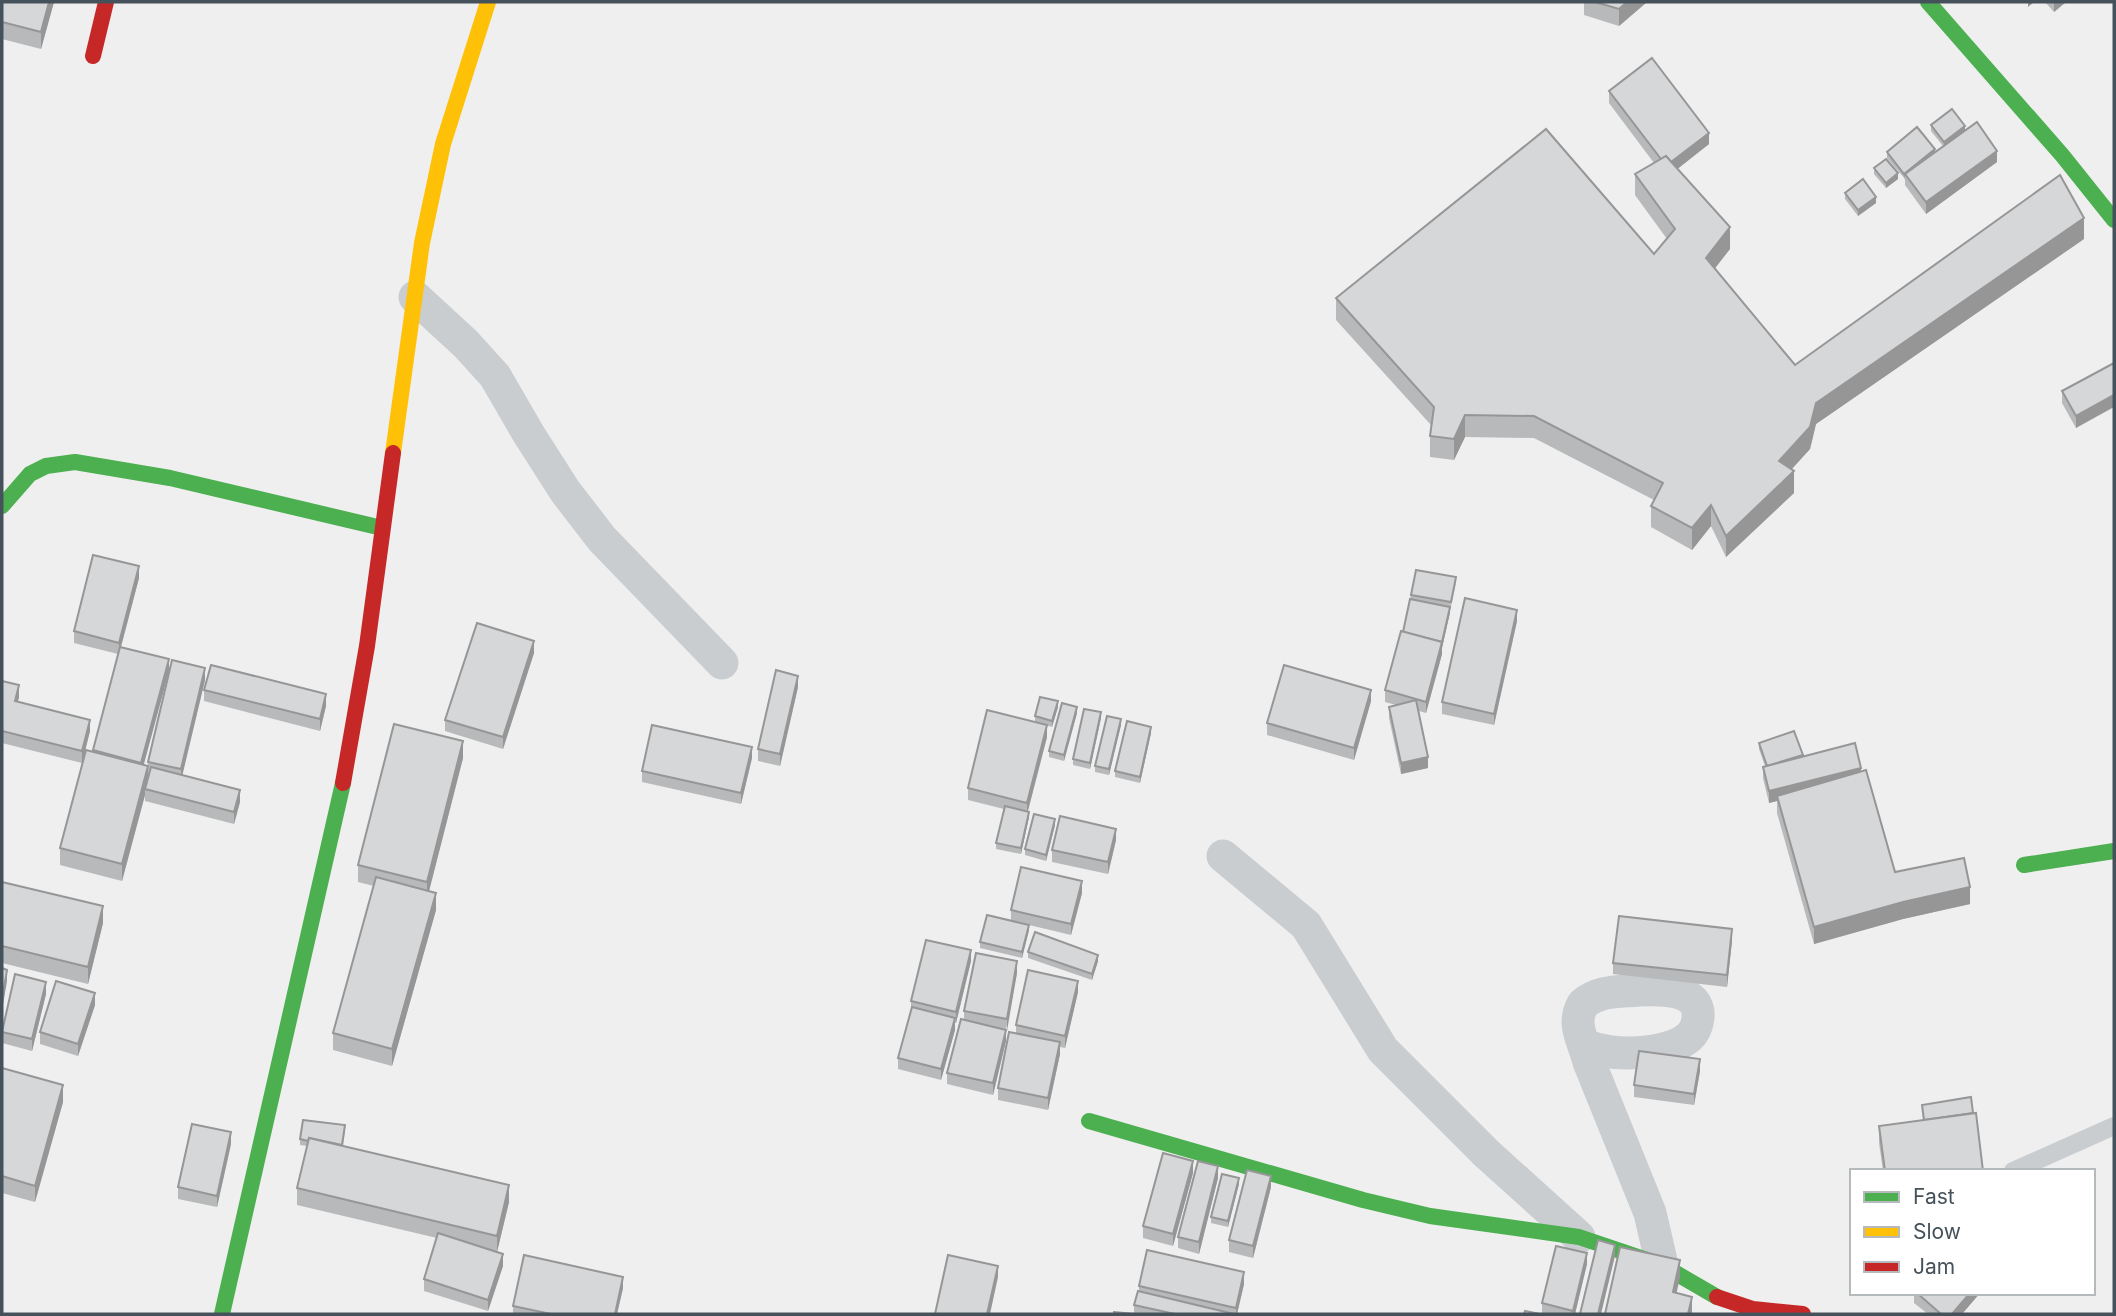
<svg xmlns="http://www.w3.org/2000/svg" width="2116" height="1316" font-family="Inter,sans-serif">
	<rect width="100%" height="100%" fill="#efefef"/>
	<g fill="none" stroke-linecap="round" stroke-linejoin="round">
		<polyline stroke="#cacdd0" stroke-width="18" points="2013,1171 2114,1126"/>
		<g stroke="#cacdd0" stroke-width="33">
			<polyline points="415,297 466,344 495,376 528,433 565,491 602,539 722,663"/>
			<polyline points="1223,856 1306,925 1383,1050 1486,1153 1579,1237"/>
			<path d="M1585,1045c25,12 83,11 104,-8 6,-5 8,-11 9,-19 3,-30 -38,-29 -59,-28 -21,2 -39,0 -56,14 -12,21 1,37 6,58l61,151 12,52"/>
		</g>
		<g stroke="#4caf50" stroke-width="16">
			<polyline points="1928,2 2062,155 2114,220"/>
			<polyline points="2,506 30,474 46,466 75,462 170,478 382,528"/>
			<polyline points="2024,865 2114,851"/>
			<polyline points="1089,1121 1363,1200 1430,1216 1579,1237 1662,1265 1717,1297"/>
			<polyline points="222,1314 343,783"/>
		</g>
		<polyline stroke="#ffc107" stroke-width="16" points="393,453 422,243 443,144 488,2"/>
		<g stroke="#c62828" stroke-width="16">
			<polyline points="93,56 106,2"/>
			<polyline points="343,783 367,646 393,453"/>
			<polyline points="1717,1297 1753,1309 1803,1314"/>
		</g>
	</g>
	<g fill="#b8b9ba">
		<polygon points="2,2 54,2 41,49 2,39"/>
		<polygon points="1584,2 1647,2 1619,26 1584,15"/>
		<polygon points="2045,2 2066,2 2054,12"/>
		<polygon points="1609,91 1709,144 1677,169 1730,249 1714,268 1795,365 2084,239 1816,424 1810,449 1791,470 1794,493 1726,557 1711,526 1692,550 1651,527 1651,506 1654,500 1534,438 1465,437 1454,460 1430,457 1430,436 1431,425 1336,320 1336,298 1654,254 1667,239 1635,195 1635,174 1654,163 1609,103"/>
		<polygon points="1931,125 1965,131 1997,162 1926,214 1905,185 1905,179 1887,158 1887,152 1935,152 1943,146 1931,131"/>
		<polygon points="1874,168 1898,179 1886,188 1874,174"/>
		<polygon points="1845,193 1876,203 1858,216 1845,199"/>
		<polygon points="2114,363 2076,428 2062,403 2062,391"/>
		<polygon points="139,578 121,647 169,671 143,765 148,766 148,762 205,680 182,775 240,802 234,824 145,801 145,795 122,881 60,865 60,848 93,752 118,654 74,643 74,631"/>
		<polygon points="1456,583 1442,648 1442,654 1426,713 1419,711 1428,768 1401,774 1389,718 1389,707 1396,705 1385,702 1385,690 1403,632 1411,595"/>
		<polygon points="1517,621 1494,725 1442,714 1442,702"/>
		<polygon points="534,653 503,749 445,731 445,720"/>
		<polygon points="2,681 19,697 18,701 90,731 82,763 2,743"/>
		<polygon points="798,687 780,766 758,761 758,749"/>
		<polygon points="204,690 326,706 320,731 204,701"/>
		<polygon points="1371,701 1354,760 1267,735 1267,723"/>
		<polygon points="1058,707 1052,727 1035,722 1035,716"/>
		<polygon points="1077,713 1064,761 1049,757 1049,751"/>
		<polygon points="1101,718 1090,769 1073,765 1073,759"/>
		<polygon points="1121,725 1109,775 1095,772 1095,766"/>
		<polygon points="1151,733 1140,783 1115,777 1115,771"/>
		<polygon points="1047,737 1028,811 1029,817 1021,854 996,849 996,843 1004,809 968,800 968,788"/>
		<polygon points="1759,743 1803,757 1861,772 1895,872 1970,904 1903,919 1814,944 1777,813 1777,801 1769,803 1763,778 1763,767 1765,766 1759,749"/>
		<polygon points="463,758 429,891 436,910 392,1066 333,1050 333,1033 374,886 358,882 358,865"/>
		<polygon points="752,758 741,804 642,782 642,771"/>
		<polygon points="1055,825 1046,861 1025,855 1025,849"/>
		<polygon points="1116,840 1108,874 1052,862 1052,850"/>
		<polygon points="2,882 103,923 88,984 2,963"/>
		<polygon points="1082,893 1071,935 1029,925 1029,930 1022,958 980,948 980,942 1011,920 1011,910"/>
		<polygon points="1732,941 1727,987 1613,974 1613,963"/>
		<polygon points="1028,952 1098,961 1092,980 1028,958"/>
		<polygon points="971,961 956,1023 955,1023 955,1030 941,1080 898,1069 898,1058 911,1009 911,1001"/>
		<polygon points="1017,973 1006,1030 1006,1041 993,1095 947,1084 947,1073 964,1020 964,1011"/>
		<polygon points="1078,992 1065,1048 1060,1047 1060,1054 1048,1110 998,1100 998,1088 1016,1033 1016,1025"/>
		<polygon points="46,994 32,1051 2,1043 2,1029"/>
		<polygon points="95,1005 78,1056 40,1044 40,1032"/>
		<polygon points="2,1068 63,1102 35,1202 2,1193"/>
		<polygon points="1700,1071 1694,1105 1634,1097 1634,1085"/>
		<polygon points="1922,1105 1973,1113 1983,1171 1883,1171 1879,1143 1879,1126 1923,1120"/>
		<polygon points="345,1131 343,1146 509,1202 497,1252 503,1266 488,1311 424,1291 424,1279 437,1238 297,1205 297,1188 307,1146 300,1145 300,1139"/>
		<polygon points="231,1144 217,1207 178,1199 178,1187"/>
		<polygon points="1193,1173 1173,1246 1143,1238 1143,1226"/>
		<polygon points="1218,1178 1199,1254 1178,1248 1178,1237"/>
		<polygon points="1239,1184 1228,1227 1211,1223 1211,1217"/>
		<polygon points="1271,1187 1253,1258 1229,1252 1229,1240"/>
		<polygon points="1587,1264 1575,1314 1542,1314 1542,1303"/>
		<polygon points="1244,1284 1237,1314 1114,1314 1134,1314 1134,1305 1139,1291 1139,1286"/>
		<polygon points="623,1288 617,1314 513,1314 513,1306"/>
		<polygon points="1914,1293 1980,1293 1962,1314 1928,1314 1914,1303"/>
	</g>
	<g fill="#969697">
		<polygon points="49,2 54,2 41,49 41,32"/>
		<polygon points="1627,2 1647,2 1619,26 1619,9"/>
		<polygon points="2028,2 2034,2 2028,7"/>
		<polygon points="2054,2 2066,2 2054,12"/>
		<polygon points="1965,126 1965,132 1944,148 1944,142"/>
		<polygon points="1709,133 1709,144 1666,178 1666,166"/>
		<polygon points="1935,149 1935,155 1905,174 1904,180 1904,174"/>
		<polygon points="1997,151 1997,162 1926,214 1926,202"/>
		<polygon points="1898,173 1898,179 1886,188 1886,183"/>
		<polygon points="1876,197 1876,203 1858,216 1858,210"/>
		<polygon points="2084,218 2084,239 1816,424 1810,449 1779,483 1779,461 1816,403"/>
		<polygon points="1730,227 1730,249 1706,280 1706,258"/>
		<polygon points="2114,395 2114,407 2076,428 2076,416"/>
		<polygon points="1465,415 1465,437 1454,460 1454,439"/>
		<polygon points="1794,471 1794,493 1726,557 1726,536"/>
		<polygon points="1711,505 1711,526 1692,550 1692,528"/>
		<polygon points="139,566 139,578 119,654 119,643"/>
		<polygon points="1450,607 1450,613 1442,648 1442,654 1426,713 1426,702"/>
		<polygon points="1517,610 1517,621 1494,725 1494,714"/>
		<polygon points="534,641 534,653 503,749 503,737"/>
		<polygon points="169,659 169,671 141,775 141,763"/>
		<polygon points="205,668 205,680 181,781 181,769"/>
		<polygon points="798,676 798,687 780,766 780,754"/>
		<polygon points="19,685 19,697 15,712 15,701"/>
		<polygon points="1371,690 1371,701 1354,760 1354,748"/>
		<polygon points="326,694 326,706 320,731 320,719"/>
		<polygon points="1058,701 1058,707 1052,727 1052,721"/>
		<polygon points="1077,707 1077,713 1064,761 1064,755"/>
		<polygon points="1101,712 1101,718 1090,769 1090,763"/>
		<polygon points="1121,719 1121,725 1109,775 1109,769"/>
		<polygon points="90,720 90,731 82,763 82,751"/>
		<polygon points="1047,725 1047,737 1027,814 1027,803"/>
		<polygon points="1151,727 1151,733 1140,783 1140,777"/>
		<polygon points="463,741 463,758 427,899 427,882"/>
		<polygon points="752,747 752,758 741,804 741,793"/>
		<polygon points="1428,757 1428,768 1401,774 1401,763"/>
		<polygon points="148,766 148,783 145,789 145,795 122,881 122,864"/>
		<polygon points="1861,768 1861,779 1777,796 1777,801 1769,803 1769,791"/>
		<polygon points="240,790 240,802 234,824 234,812"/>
		<polygon points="1029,812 1029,817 1021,854 1021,848"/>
		<polygon points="1055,819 1055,825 1046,861 1046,855"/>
		<polygon points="1116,829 1116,840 1108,874 1108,862"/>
		<polygon points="1082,881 1082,893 1071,935 1071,924"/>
		<polygon points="1970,887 1970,904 1903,919 1814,944 1814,927 1903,902"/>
		<polygon points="436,893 436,910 392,1066 392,1049"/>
		<polygon points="103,906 103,923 88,984 88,967"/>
		<polygon points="1029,925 1029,930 1022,958 1022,952"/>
		<polygon points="1732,929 1732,941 1727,987 1727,975"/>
		<polygon points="971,950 971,961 956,1023 956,1012"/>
		<polygon points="1098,955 1098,961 1092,980 1092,974"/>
		<polygon points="1017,961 1017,973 1007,1031 1007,1019"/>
		<polygon points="7,970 7,981 2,1011 2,1000"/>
		<polygon points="1078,981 1078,992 1065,1048 1065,1036"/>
		<polygon points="46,982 46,994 32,1051 32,1039"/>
		<polygon points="95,993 95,1005 78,1056 78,1044"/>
		<polygon points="955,1018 955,1030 941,1080 941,1069"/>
		<polygon points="1006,1030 1006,1041 993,1095 993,1083"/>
		<polygon points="1060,1042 1060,1054 1048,1110 1048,1098"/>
		<polygon points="1700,1059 1700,1071 1694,1105 1694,1094"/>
		<polygon points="63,1085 63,1102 35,1202 35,1186"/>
		<polygon points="231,1132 231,1144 217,1207 217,1196"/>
		<polygon points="1193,1161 1193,1173 1173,1246 1173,1234"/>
		<polygon points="1218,1166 1218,1178 1199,1254 1199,1242"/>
		<polygon points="1271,1176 1271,1187 1253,1258 1253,1246"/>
		<polygon points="1239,1178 1239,1184 1228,1227 1228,1221"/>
		<polygon points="509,1185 509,1202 497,1252 497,1236"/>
		<polygon points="1615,1245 1615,1256 1601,1314 1598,1314"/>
		<polygon points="1587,1253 1587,1264 1575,1314 1573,1314"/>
		<polygon points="503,1254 503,1266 488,1311 488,1300"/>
		<polygon points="1680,1260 1680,1277 1673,1309 1673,1292"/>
		<polygon points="998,1266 998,1277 990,1314 987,1314"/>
		<polygon points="1244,1272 1244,1284 1237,1314 1236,1314 1236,1308"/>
		<polygon points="623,1277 623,1288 617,1314 615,1314"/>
		<polygon points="1970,1293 1980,1293 1962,1314 1952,1314"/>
		<polygon points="1692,1297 1692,1314 1688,1314"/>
	</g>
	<g fill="#d6d7d8" stroke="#969697" stroke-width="2">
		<polygon points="2,2 49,2 41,32 2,22"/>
		<polygon points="1595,2 1627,2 1619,9"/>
		<polygon points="1652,58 1709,133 1671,162 1666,156 1661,159 1609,91"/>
		<polygon points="1952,109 1965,126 1944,142 1931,125"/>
		<polygon points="1977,122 1997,151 1926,202 1905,174"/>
		<polygon points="1917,127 1935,149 1904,174 1887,152"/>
		<polygon points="1546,129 1654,254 1675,229 1635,174 1666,156 1730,227 1706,258 1795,365 2060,175 2084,218 1816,403 1810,427 1779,461 1794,471 1726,536 1711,505 1692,528 1651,506 1663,483 1534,416 1465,415 1454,439 1430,436 1434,407 1336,298"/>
		<polygon points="1886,159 1898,173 1886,183 1874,168"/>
		<polygon points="1863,179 1876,197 1858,210 1845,193"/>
		<polygon points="2114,363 2114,395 2076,416 2062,391"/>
		<polygon points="93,555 139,566 119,643 74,631"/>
		<polygon points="1416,570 1456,577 1451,602 1411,595"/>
		<polygon points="1465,598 1517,610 1494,714 1442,702"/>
		<polygon points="1410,599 1450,607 1442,642 1403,632"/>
		<polygon points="477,623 534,641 503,737 445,720"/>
		<polygon points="1401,631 1442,642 1426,702 1385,690"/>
		<polygon points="120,647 169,659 141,763 93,750"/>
		<polygon points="172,660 205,668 181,769 148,762"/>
		<polygon points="211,665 326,694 320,719 204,690"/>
		<polygon points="1284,665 1371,690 1354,748 1267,723"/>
		<polygon points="776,670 798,676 780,754 758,749"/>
		<polygon points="2,681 19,685 15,701 90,720 82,751 2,731"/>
		<polygon points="1040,697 1058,701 1052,721 1035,716"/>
		<polygon points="1416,700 1428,757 1401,763 1389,707"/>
		<polygon points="1062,703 1077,707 1064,755 1049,751"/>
		<polygon points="1084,709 1101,712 1090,763 1073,759"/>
		<polygon points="987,710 1047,725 1027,803 968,788"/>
		<polygon points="1107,716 1121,719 1109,769 1095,766"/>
		<polygon points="1127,721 1151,727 1140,777 1115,771"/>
		<polygon points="394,724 463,741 427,882 358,865"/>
		<polygon points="652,725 752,747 741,793 642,771"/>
		<polygon points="1794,731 1803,755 1767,766 1759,743"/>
		<polygon points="1855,743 1861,768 1769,791 1763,767"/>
		<polygon points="86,750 148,766 122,864 60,848"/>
		<polygon points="151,767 240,790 234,812 145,789"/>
		<polygon points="1866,770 1895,872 1964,858 1970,887 1903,902 1814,927 1777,796"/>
		<polygon points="1005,806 1029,812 1021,848 996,843"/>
		<polygon points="1034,814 1055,819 1046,855 1025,849"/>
		<polygon points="1060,816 1116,829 1108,862 1052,850"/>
		<polygon points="1021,867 1082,881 1071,924 1011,910"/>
		<polygon points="376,877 436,893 392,1049 333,1033"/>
		<polygon points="2,882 103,906 88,967 2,946"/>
		<polygon points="987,915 1029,925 1022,952 980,942"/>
		<polygon points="1619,916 1732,929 1727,975 1613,963"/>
		<polygon points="1035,932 1098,955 1092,974 1028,952"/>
		<polygon points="926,940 971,950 956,1012 911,1001"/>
		<polygon points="976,953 1017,961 1007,1019 964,1011"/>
		<polygon points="2,968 7,970 2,1000"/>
		<polygon points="1028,970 1078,981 1065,1036 1016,1025"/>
		<polygon points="15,974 46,982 32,1039 2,1032"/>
		<polygon points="56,981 95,993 78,1044 40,1032"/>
		<polygon points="912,1007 955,1018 941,1069 898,1058"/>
		<polygon points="961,1019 1006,1030 993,1083 947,1073"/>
		<polygon points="1009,1032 1060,1042 1048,1098 998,1088"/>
		<polygon points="1639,1051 1700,1059 1694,1094 1634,1085"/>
		<polygon points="2,1068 63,1085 35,1186 2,1176"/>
		<polygon points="1971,1097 1973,1113 1924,1120 1922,1105"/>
		<polygon points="1976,1113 1983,1171 1885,1171 1879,1126"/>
		<polygon points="303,1120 345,1125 342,1145 309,1138 308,1141 300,1139"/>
		<polygon points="192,1124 231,1132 217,1196 178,1187"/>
		<polygon points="309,1138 509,1185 497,1236 297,1188"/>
		<polygon points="1163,1153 1193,1161 1173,1234 1143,1226"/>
		<polygon points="1198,1161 1218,1166 1199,1242 1178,1237"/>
		<polygon points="1247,1170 1271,1176 1253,1246 1229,1240"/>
		<polygon points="1222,1174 1239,1178 1228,1221 1211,1217"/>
		<polygon points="438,1233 503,1254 488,1300 424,1279"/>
		<polygon points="1598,1240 1615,1245 1598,1314 1580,1314"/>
		<polygon points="1556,1246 1587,1253 1573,1311 1542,1303"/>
		<polygon points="1620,1247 1680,1260 1673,1292 1692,1297 1688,1314 1605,1314"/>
		<polygon points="1147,1250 1244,1272 1236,1308 1139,1286"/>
		<polygon points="524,1255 623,1277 615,1314 551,1314 513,1306"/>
		<polygon points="948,1255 998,1266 987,1314 935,1314"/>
		<polygon points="1138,1291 1234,1314 1175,1314 1134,1305"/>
		<polygon points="1917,1293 1970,1293 1952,1314 1941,1314"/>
		<polygon points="1525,1311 1540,1314 1524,1314"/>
		<polygon points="1114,1312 1135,1314 1114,1314"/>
	</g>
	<rect width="2116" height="1316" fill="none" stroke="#46525b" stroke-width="7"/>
	<rect x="1850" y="1169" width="245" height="126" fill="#ffffff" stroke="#b5babd" stroke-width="2"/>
	<rect x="1864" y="1192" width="35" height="10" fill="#4caf50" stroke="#b5babd" stroke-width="2"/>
	<text x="1913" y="1204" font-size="21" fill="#46525b">Fast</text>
	<rect x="1864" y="1227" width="35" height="10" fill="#ffc107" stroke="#b5babd" stroke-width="2"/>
	<text x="1913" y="1239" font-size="21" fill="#46525b">Slow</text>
	<rect x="1864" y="1262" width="35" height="10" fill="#c62828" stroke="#b5babd" stroke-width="2"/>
	<text x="1913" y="1274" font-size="21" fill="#46525b">Jam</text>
</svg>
